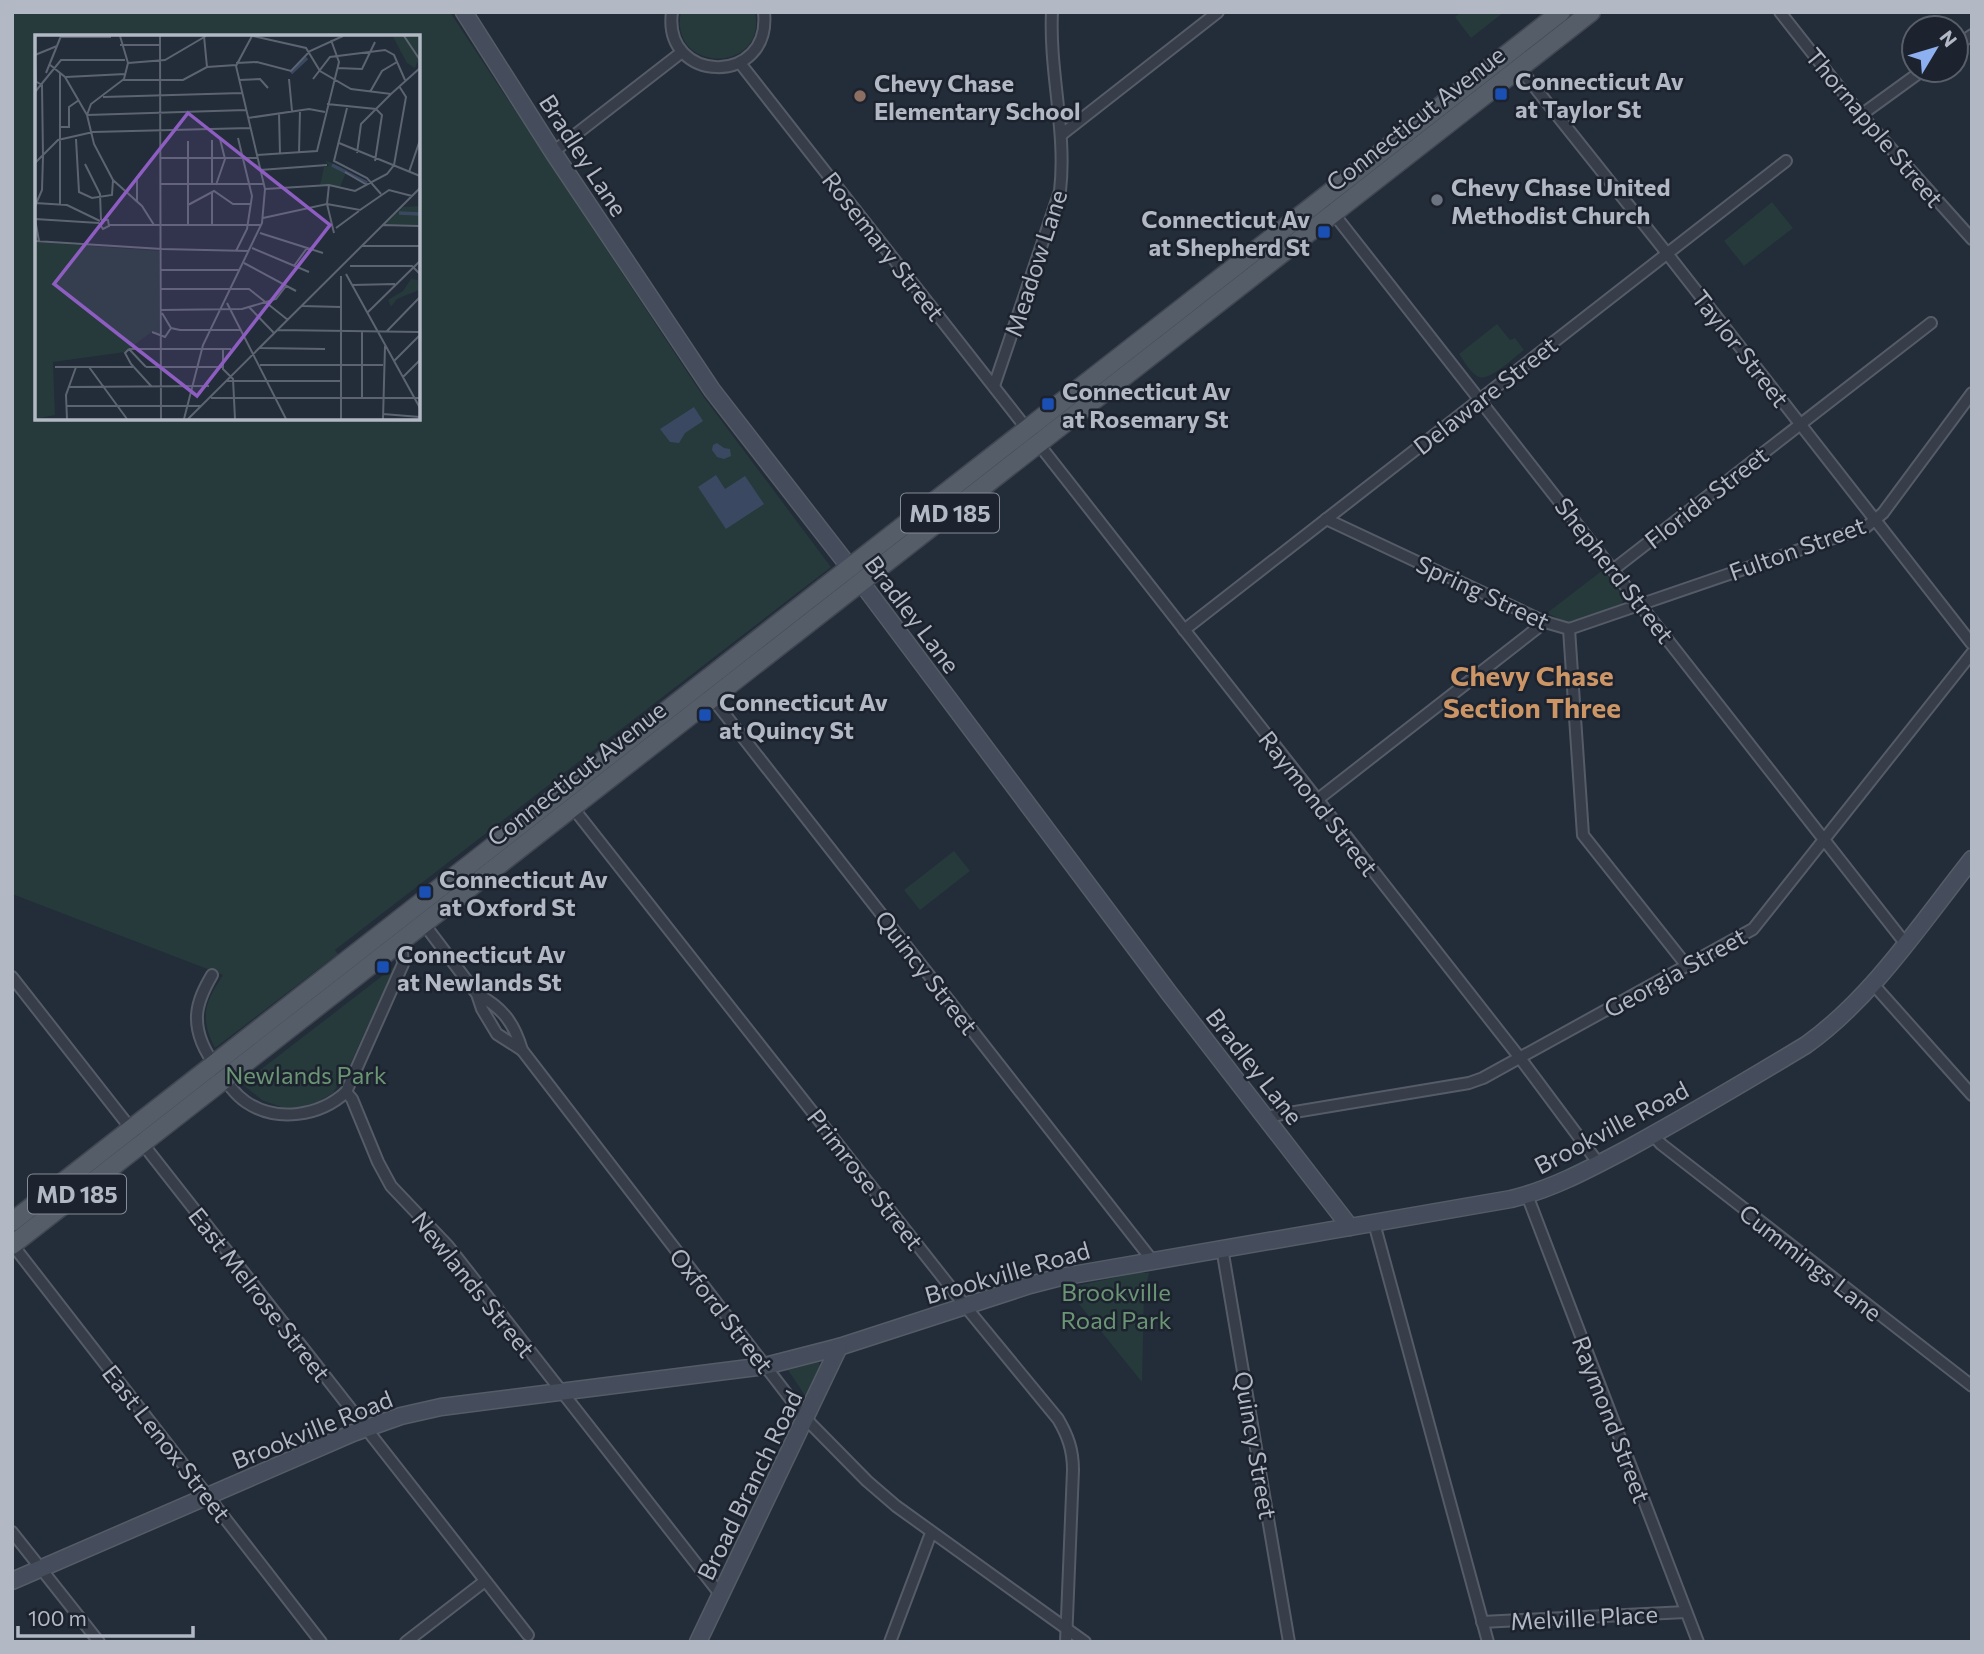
<svg xmlns="http://www.w3.org/2000/svg" width="1984" height="1654" font-family="Commissioner,sans-serif">
	<rect width="100%" height="100%" fill="#232c39"/>
	<g fill="#26393b" fill-rule="evenodd">
		<path d="M12,12h438l253,384 128,171 -496,383 3,4 -123,94c-16,-31 -10,-46 8,-73l-211,-81zM37,37h381v381h-381z"/>
		<path d="M681,12h74c13,62 -87,62 -74,0z"/>
		<polygon points="1461,12 1504,12 1471,38 1455,17"/>
		<polygon points="1772,202 1793,228 1744,266 1724,241"/>
		<path d="M1497,324l13,16 5,-2 9,12c-10,7 -36,34 -47,26 -7,-4 -13,-15 -18,-22z"/>
		<polygon points="1603,570 1623,596 1622,606 1570,624 1547,613"/>
		<polygon points="954,851 970,871 920,910 904,890"/>
		<polygon points="395,966 349,1067 333,1093 316,1103 294,1108 281,1107 262,1100 242,1084"/>
		<polygon points="1137,1273 1149,1273 1144,1295 1142,1382 1066,1288"/>
		<polygon points="818,1362 821,1367 808,1400 788,1370"/>
	</g>
	<g fill="#3a4961">
		<polygon points="694,407 703,421 685,433 679,443 670,442 660,429"/>
		<polygon points="717,443 724,448 730,449 731,456 724,459 717,457 712,450 713,445"/>
		<polygon points="716,475 725,489 745,476 764,504 726,529 698,487"/>
	</g>
	<g fill="none" stroke-linecap="round" stroke-linejoin="round">
		<defs>
			<g id="street">
				<path d="M672,12c-10,72 100,75 92,0"/>
				<polyline points="1780,12 1861,115 1972,239"/>
				<polyline points="1956,46 1972,35"/>
				<polyline points="740,63 1520,1058 1599,1164"/>
				<polyline points="1517,65 1662,247 1972,644"/>
				<polyline points="1861,115 1923,70"/>
				<polyline points="1061,135 1218,12"/>
				<polyline points="553,152 682,52"/>
				<polyline points="1330,209 1905,943"/>
				<path d="M994,386l66,-195c7,-59 -11,-119 -8,-179"/>
				<polyline points="1326,519 1545,622 1569,629 1583,835 1687,966"/>
				<polyline points="1614,569 1931,323"/>
				<polyline points="1569,629 1866,527 1883,513 1972,393"/>
				<polyline points="1184,630 1786,161"/>
				<polyline points="709,694 1152,1260"/>
				<polyline points="1317,800 1545,622"/>
				<path d="M570,804l400,508 88,107c10,17 15,31 15,51l-7,172"/>
				<polyline points="421,920 477,994 482,1009 497,1034 522,1050"/>
				<path d="M212,975c-7,12 -14,25 -15,40 -1,20 9,39 21,54 8,12 16,25 28,33 31,21 74,14 100,-10l57,-128 -2,-23"/>
				<polyline points="12,977 528,1635"/>
				<polyline points="1872,983 1972,1095"/>
				<path d="M477,994c26,14 37,29 45,56l284,369 61,62 29,25 189,136"/>
				<polyline points="346,1092 352,1099 378,1162 391,1186 448,1246 720,1594"/>
				<polyline points="1265,1117 1469,1083 1483,1078 1753,929 1972,653"/>
				<polyline points="1653,1135 1661,1144 1972,1386"/>
				<polyline points="1527,1195 1698,1642"/>
				<polyline points="1374,1223 1488,1642"/>
				<polyline points="12,1244 321,1642"/>
				<polyline points="1222,1248 1289,1642"/>
				<polyline points="12,1532 99,1642"/>
				<polyline points="1482,1622 1686,1612"/>
				<polyline points="406,1642 485,1581"/>
				<polyline points="890,1642 931,1533"/>
			</g>
			<g id="secondary">
				<polyline points="464,12 553,152 712,390 861,582 1169,993 1350,1227"/>
				<path d="M12,1581l341,-148 48,-17 40,-9 324,-41 74,-19 191,-62 31,-8 450,-78c42,-10 80,-31 118,-51 60,-33 119,-68 177,-103 66,-47 116,-123 166,-186"/>
				<polyline points="698,1642 839,1347"/>
			</g>
			<g id="primary">
				<polyline points="12,1222 1561,12"/>
				<polyline points="12,1245 1591,12"/>
			</g>
		</defs>
		<use href="#street" stroke="#555c67" stroke-width="14"/>
		<use href="#secondary" stroke="#555c67" stroke-width="19"/>
		<use href="#primary" stroke="#404752" stroke-width="21"/>
		<use href="#street" stroke="#373e49" stroke-width="10"/>
		<use href="#secondary" stroke="#454d5c" stroke-width="16"/>
		<use href="#primary" stroke="#555d69" stroke-width="18"/>
	</g>
	<g fill="#1a4fb4" stroke="#1c232e" stroke-width="2.5">
		<rect x="1494" y="87" width="14" height="14" rx="3.5"/>
		<rect x="1317" y="225" width="14" height="14" rx="3.5"/>
		<rect x="1041" y="397" width="14" height="14" rx="3.5"/>
		<rect x="698" y="708" width="14" height="14" rx="3.5"/>
		<rect x="418" y="885" width="14" height="14" rx="3.5"/>
		<rect x="376" y="960" width="14" height="14" rx="3.5"/>
	</g>
	<circle fill="#8d6e63" stroke="#1c232e" stroke-width="2.5" cx="860" cy="96" r="7"/>
	<circle fill="#6b7280" stroke="#1c232e" stroke-width="2.5" cx="1437" cy="200" r="7"/>
	<g text-anchor="middle" dominant-baseline="central" stroke-width="5" stroke-linejoin="round" paint-order="stroke">
		<g fill="#1c232e" stroke="#858c98" stroke-width="2">
			<rect x="901" y="493.5" width="98" height="39" rx="5"/>
			<rect x="28" y="1174.5" width="98" height="39" rx="5"/>
		</g>
		<g font-size="23" font-weight="bold" fill="#b2b9c5">
			<text x="950" y="513">MD 185</text>
			<text x="77" y="1194">MD 185</text>
		</g>
		<g font-size="24" font-weight="bold" fill="#b2b9c5" stroke="#1c232e" text-anchor="start">
			<text x="1515" y="80">Connecticut Av<tspan x="1515" dy="28">at Taylor St</tspan></text>
			<text x="874" y="82">Chevy Chase<tspan x="874" dy="28">Elementary School</tspan></text>
			<text x="1451" y="186">Chevy Chase United<tspan x="1451" dy="28">Methodist Church</tspan></text>
			<text x="1310" y="218" text-anchor="end">Connecticut Av<tspan x="1310" dy="28">at Shepherd St</tspan></text>
			<text x="1062" y="390">Connecticut Av<tspan x="1062" dy="28">at Rosemary St</tspan></text>
			<text x="719" y="701">Connecticut Av<tspan x="719" dy="28">at Quincy St</tspan></text>
			<text x="439" y="878">Connecticut Av<tspan x="439" dy="28">at Oxford St</tspan></text>
			<text x="397" y="953">Connecticut Av<tspan x="397" dy="28">at Newlands St</tspan></text>
		</g>
		<g font-size="24" fill="#b2b9c5" stroke="#1c232e">
			<text transform="translate(1415 118) rotate(-38)">Connecticut Avenue</text>
			<text transform="translate(1875 127) rotate(50)">Thornapple Street</text>
			<text transform="translate(584 155) rotate(57)">Bradley Lane</text>
			<text transform="translate(884 246) rotate(52)">Rosemary Street</text>
			<text transform="translate(1035 263) rotate(-72)">Meadow Lane</text>
			<text transform="translate(1741 348) rotate(52)">Taylor Street</text>
			<text transform="translate(1485 395) rotate(-38)">Delaware Street</text>
			<text transform="translate(1706 497) rotate(-38)">Florida Street</text>
			<text transform="translate(1797 548) rotate(-20)">Fulton Street</text>
			<text transform="translate(1615 570) rotate(52)">Shepherd Street</text>
			<text transform="translate(1483 592) rotate(25)">Spring Street</text>
			<text transform="translate(913 614) rotate(53)">Bradley Lane</text>
			<text transform="translate(576 773) rotate(-38)">Connecticut Avenue</text>
			<text transform="translate(1319 803) rotate(52)">Raymond Street</text>
			<text transform="translate(927 972) rotate(52)">Quincy Street</text>
			<text transform="translate(1675 972) rotate(-29)">Georgia Street</text>
			<text transform="translate(1255 1066) rotate(52)">Bradley Lane</text>
			<text transform="translate(1611 1127) rotate(-28)">Brookville Road</text>
			<text transform="translate(866 1179) rotate(52)">Primrose Street</text>
			<text transform="translate(1811 1262) rotate(38)">Cummings Lane</text>
			<text transform="translate(1007 1272) rotate(-16)">Brookville Road</text>
			<text transform="translate(474 1284) rotate(51)">Newlands Street</text>
			<text transform="translate(260 1294) rotate(52)">East Melrose Street</text>
			<text transform="translate(722 1310) rotate(52)">Oxford Street</text>
			<text transform="translate(1612 1419) rotate(69)">Raymond Street</text>
			<text transform="translate(312 1429) rotate(-22)">Brookville Road</text>
			<text transform="translate(167 1443) rotate(52)">East Lenox Street</text>
			<text transform="translate(1256 1445) rotate(80)">Quincy Street</text>
			<text transform="translate(749 1485) rotate(-64)">Broad Branch Road</text>
			<text transform="translate(1584 1617) rotate(-3)">Melville Place</text>
		</g>
		<g font-size="24" fill="#6b9575" stroke="#1c232e">
			<text x="306" y="1074">Newlands Park</text>
			<text x="1116" y="1291">Brookville<tspan x="1116" dy="28">Road Park</tspan></text>
		</g>
		<g font-size="28" font-weight="bold" fill="#cc9566" stroke="#1c232e">
			<text x="1532" y="675">Chevy Chase<tspan x="1532" dy="32">Section Three</tspan></text>
		</g>
	</g>
	<g transform="translate(35 35)">
		<rect width="385" height="385" fill="#232c39"/>
		<path d="M385,1v31l-3,-5 -2,6 -8,-5 -14,-26zM290,125l22,10 -7,17 -20,-2 4,-18 5,-1zM385,171v19l-35,-1 18,-17zM0,207l124,9v85l-6,-5 -28,21 -72,10 2,53 -20,4zM376,244l7,1 1,10 -22,9 -6,8 -3,-7 15,-9z" fill="#26393b"/>
		<path fill="none" stroke="#3a4961" stroke-width="3.5" d="M256,38l16,-15M297,130l35,18M364,178l21,1"/>
		<path fill="none" stroke="#5c6471" stroke-width="2" d="M85,1l8,27 -4,16 -33,25 -4,11 7,29 19,36 29,26 12,19M125,1l1,383M169,1l3,31M218,1l53,12 14,23 31,18 40,5 29,-26M369,1l16,24M26,2h50M85,10h41M0,20l22,-9M0,25l1,21M93,28l37,-3 41,-24M201,28l21,-1 34,9 19,-20 33,-15M14,29l16,13 22,38 159,-5M302,33l25,1 13,-27M11,38l15,-37M25,38v132M31,42l59,-3M254,44l3,32M278,44l17,-22 55,-7 9,5 11,25M88,45h60l24,-13 29,-2M204,45l21,-1 8,9M0,46l7,4 1,71 -1,34 -7,16M0,57l26,-32h64M335,57l12,-21 15,-9M68,62l139,-4M292,69l49,5 6,6 -7,46M312,73l-13,53 33,17 14,16M244,78l1,41M213,83l61,-9 16,3M25,92h9v-20l10,-7M41,104l3,53 13,6 20,-3 1,-15M304,108l81,33M264,118l1,-43M322,118l4,-29 30,-30M222,120l60,-4 22,-89 -8,-22M125,123h97M0,128l23,-23 35,-8 157,-4M50,129l15,30 1,26M225,135l67,-5M310,137l22,13M374,137l11,-32M102,141v25M177,148v-43M125,149h104M181,150l9,-26 -5,-20M294,150l-2,19 7,29M230,154l64,-4 26,6 32,-17 7,-9 12,-68 -7,-11M177,158v32M0,168l32,2 33,16M153,170l26,-14 19,13h18M228,183l64,-14 33,6 29,-20 23,6M0,184l64,4M0,184l4,22M64,188l4,6 6,-3 -1,-6h-7M74,190h152M153,190v-84M347,190l38,1M301,193l23,-17M225,198l63,20M0,206l127,8M327,211h58M217,213l57,24M127,214l87,2M201,216l11,-22 5,-33 -14,-58M209,228l52,28M259,231l13,-18M315,231h62l8,8M125,235h80M311,239l74,134M306,241v143M317,250l43,-1M125,254h89l39,31M192,268l59,116M267,271l39,1M214,272l25,26M126,275l81,-1 34,-10 10,-13M127,278l9,15 9,2h60M332,278l53,-52M242,295l143,2M352,296l33,-34M117,297l13,5 6,-9M327,297v66M225,313l65,1M94,314h102M94,314l-4,4 6,11 21,23M94,314l17,18M188,314v20l10,10 2,40M359,326l26,-26M225,330h123M20,332h78M54,332l38,52M111,332h77M368,342l17,-17M192,346h114M33,352l141,-1M176,363h209M31,371h135M348,379l37,3M32,384l-1,-24 10,-28M149,384l19,-74 59,-122 3,-34 -29,-123 16,-30M153,384l232,-231M348,384l2,-73"/>
		<path fill="#8e5dc1" fill-opacity="0.15" stroke="#8e5dc1" stroke-width="3.5" d="M153,78l142,112 -133,171 -143,-112z"/>
		<rect width="385" height="385" fill="none" stroke="#b2b9c5" stroke-width="3.5"/>
	</g>
	<rect width="1984" height="1654" fill="none" stroke="#b2b9c5" stroke-width="28"/>
	<g transform="translate(1935 49) rotate(52)"><circle r="33" fill="#1c232e" stroke="#585f6a" stroke-width="2"/>
	<path d="M0-5L12 26L0 18L-12 26Z" fill="#8cb0f0"/>
	<text y="-10" font-size="19" font-weight="bold" text-anchor="middle" fill="#b2b9c5">N</text>
	</g>
	<path d="M18 1626v10h175v-10" fill="none" stroke="#b2b9c5" stroke-width="3.5"/>
	<text x="28" y="1626" font-size="21" fill="#b2b9c5" stroke="#1c232e" stroke-width="5" paint-order="stroke">100 m</text>
</svg>
